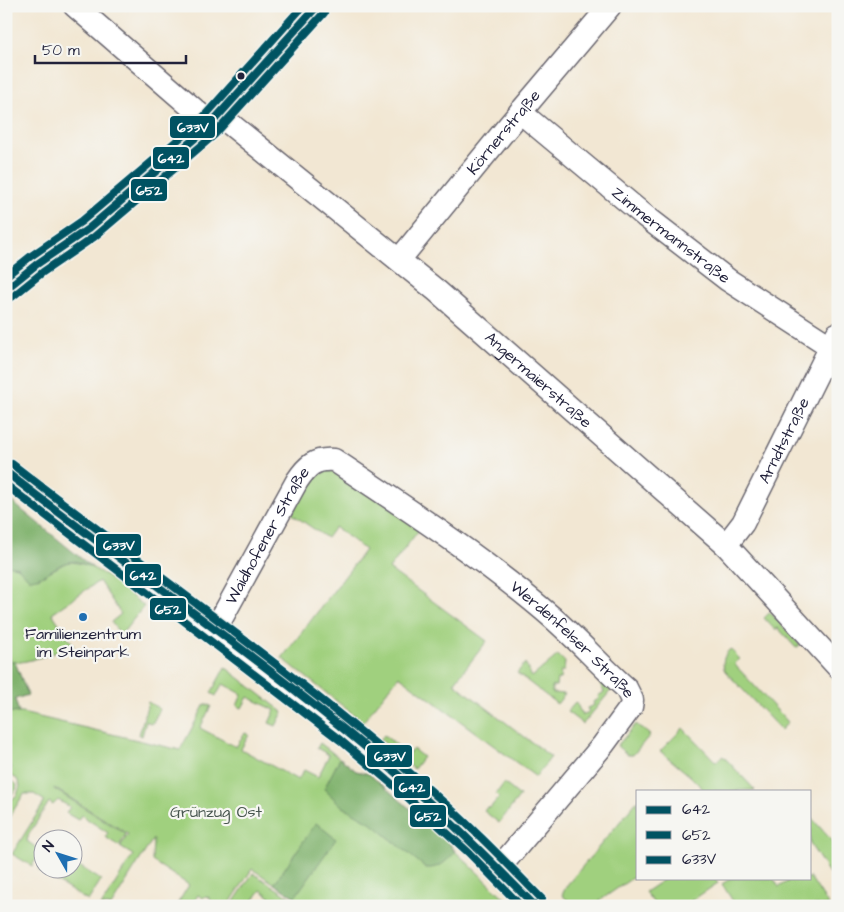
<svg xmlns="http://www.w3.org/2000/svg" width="844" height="912" font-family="'Architects Daughter',sans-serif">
	<rect width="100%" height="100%" fill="#f6f6f2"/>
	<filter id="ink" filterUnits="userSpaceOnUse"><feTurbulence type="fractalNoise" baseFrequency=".02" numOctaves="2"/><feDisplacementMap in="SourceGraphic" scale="10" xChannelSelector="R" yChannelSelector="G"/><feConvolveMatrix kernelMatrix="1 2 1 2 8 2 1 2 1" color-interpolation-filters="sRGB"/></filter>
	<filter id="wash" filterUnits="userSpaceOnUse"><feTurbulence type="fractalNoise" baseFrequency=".0096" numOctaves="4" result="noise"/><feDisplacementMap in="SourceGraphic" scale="20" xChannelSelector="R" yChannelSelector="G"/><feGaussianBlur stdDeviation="1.12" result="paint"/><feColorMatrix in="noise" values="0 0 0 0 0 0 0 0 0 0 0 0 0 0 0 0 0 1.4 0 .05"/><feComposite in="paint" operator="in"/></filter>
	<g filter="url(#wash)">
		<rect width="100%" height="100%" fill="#f2e7d3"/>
		<g fill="#a0d07e" stroke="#61795c">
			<path d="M327,471h8l87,55 -33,43 98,72 -33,42 97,74 -15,20 -137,-101 -36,46 -81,-64 83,-108 -30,-23 -8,11 -35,-24c9,-17 16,-36 35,-43z"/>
			<path d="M67,562c29,-1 55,27 77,44l-23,29 -10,-13 10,-8 -22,-33 -47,32 22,33c-13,4 -48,18 -59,16 -5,0 -6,-5 -9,-8v-89c12,0 21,8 32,13z"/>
			<polygon points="770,612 800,645 796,648 778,628 775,630 764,618"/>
			<path d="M730,649l10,10 -5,4 1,3 52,56 -7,8 -56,-59c-4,-8 -1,-16 5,-22z"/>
			<polygon points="558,655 565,662 564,671 561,671 560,679 557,679 556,686 552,686 552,693 565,694 557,704 517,673 525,663 532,677"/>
			<polygon points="225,667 283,712 276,726 269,723 275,710 248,697 242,708 237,706 242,694 223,684 216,696 211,693"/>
			<polygon points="599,675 613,688 583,724 567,712 576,702 582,715 589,712 587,708 594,705 593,702 599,699 598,696 604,692 597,677"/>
			<polygon points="148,702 160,709 152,724 146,721 142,736 139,735"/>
			<polygon points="205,704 211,706 200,728 236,747 245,733 249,735 241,749 298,780 304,770 318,777 329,755 317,748 320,743 356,771 369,774 446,839 456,852 513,906 309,906 252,869 228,906 207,906 211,899 206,896 203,898 198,895 191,906 176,906 189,885 152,861 153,839 111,906 101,906 133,855 120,847 128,834 54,788 54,789 126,834 119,846 105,837 108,833 81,815 78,820 66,813 70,807 58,800 53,805 49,802 29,834 27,841 38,849 42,843 42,849 32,866 12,854 45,801 34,794 24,794 6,822 6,804 17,795 20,786 17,779 8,774 12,767 6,763 6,712 22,713 180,750"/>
			<polygon points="636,724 650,735 633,755 628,755 617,746"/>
			<polygon points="683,728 716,762 723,756 755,790 705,791 690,776 660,751"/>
			<polygon points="384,735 408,754 413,749 423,757 414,769 380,739"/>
			<polygon points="14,782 17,785 16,790 6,800 6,786 10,789 13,787 10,784"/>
			<polygon points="504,783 520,796 499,823 484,811 487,807 490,808 499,797 496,794"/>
			<polygon points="638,800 638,874 592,906 574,906 562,895 567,885"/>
			<polygon points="810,816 833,842 838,839 838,887 810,844"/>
			<polygon points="42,862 42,870 72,870 73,862 101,880 88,901 38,870"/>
			<polygon points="253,873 291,898 286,906 282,906 261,890 249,906 231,906"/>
			<polygon points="810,877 829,906 736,906 722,884 731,878 773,878 779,887 793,878 810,878"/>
			<polygon points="666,878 715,878 718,883 691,901 693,906 656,906 645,892"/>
		</g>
		<g fill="#80b26d" stroke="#516a54">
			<path d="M6,497l87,71c-5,-2 -11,-5 -16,-6 -18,-3 -30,17 -48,17l-11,-12 -12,-2z"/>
			<polygon points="6,654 11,661 15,662 28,695 15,699 19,713 6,712"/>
			<path d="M340,758l16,13 13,3 77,65 9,13c-8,9 -16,17 -29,16l-56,-46 -27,-15 -19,-18z"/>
			<polygon points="316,823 336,839 295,897 274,884"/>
		</g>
	</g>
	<g filter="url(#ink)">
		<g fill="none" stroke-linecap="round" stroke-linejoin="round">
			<defs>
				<g id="minor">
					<polyline points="75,6 211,124"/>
					<path id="s1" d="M520,112l125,104 83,64 102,66"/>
					<path id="s2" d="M219,115l218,176 289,254 112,122"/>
					<path id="s3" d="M399,260l107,-131 104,-123"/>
					<polyline points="6,289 37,264 88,229 171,160 207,128 317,6"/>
					<path d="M6,472c178,143 374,265 529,434"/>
					<path id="s4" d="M726,545l17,-22 94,-189"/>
					<path id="s5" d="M215,630l82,-149c10,-15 18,-23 37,-21 75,50 152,100 220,159 25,22 47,47 72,69l6,12 -1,7 -28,38 -103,122"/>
				</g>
			</defs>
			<use href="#minor" stroke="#6b6770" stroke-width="25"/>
			<use href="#minor" stroke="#fff" stroke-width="22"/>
			<defs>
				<g id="bus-1">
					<polyline points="6,289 37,264 88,229 207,128 317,6"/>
					<path d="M6,472c135,105 278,202 406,315 43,38 83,78 123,119"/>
				</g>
				<g id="bus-2">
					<polyline points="12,297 43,272 94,237 214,135 324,13"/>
					<polyline points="6,485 340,740 405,795 468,852 521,906"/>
				</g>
				<g id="bus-3">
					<polyline points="6,276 31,256 82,221 200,121 303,6"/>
					<path d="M12,464c135,105 276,203 405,315 44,37 85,79 125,120"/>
				</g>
			</defs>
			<use href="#bus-1" stroke="#f6f6f2" stroke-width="11"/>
			<use href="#bus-2" stroke="#f6f6f2" stroke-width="11"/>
			<use href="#bus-3" stroke="#f6f6f2" stroke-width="11"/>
			<use href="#bus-1" stroke="#005262" stroke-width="8"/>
			<use href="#bus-2" stroke="#005262" stroke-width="8"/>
			<use href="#bus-3" stroke="#005262" stroke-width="8"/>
		</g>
	</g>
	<circle fill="#22223b" stroke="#f6f6f2" stroke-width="2" cx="241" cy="76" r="4.5"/>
	<circle fill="#1f6fb2" stroke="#f6f6f2" stroke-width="2" cx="83" cy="617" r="5"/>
	<g text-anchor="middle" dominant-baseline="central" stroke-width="4.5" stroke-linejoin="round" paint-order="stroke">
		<g font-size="16" fill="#22223b" stroke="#f6f6f2">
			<text stroke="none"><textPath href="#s3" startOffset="165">Körnerstraße</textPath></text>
			<text stroke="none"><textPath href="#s1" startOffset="195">Zimmermannstraße</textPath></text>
			<text stroke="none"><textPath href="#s2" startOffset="415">Angermaierstraße</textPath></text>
			<text stroke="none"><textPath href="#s4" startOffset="120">Arndtstraße</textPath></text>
			<text stroke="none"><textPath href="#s5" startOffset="108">Waidhofener Straße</textPath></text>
			<text stroke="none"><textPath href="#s5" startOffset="515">Werdenfelser Straße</textPath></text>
		</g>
		<g font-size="16" fill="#22223b" stroke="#f6f6f2">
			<text x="83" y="634">Familienzentrum<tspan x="83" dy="18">im Steinpark</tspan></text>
		</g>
		<g font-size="16" fill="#48564f" stroke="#f6f6f2">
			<text x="216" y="812">Grünzug Ost</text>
		</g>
	</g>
	<g stroke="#f6f6f2" stroke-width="2">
		<rect x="169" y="115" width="47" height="24" rx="5" fill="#005262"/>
		<rect x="152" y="146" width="38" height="24" rx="5" fill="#005262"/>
		<rect x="130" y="178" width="38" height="24" rx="5" fill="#005262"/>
		<rect x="95" y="533" width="47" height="24" rx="5" fill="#005262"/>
		<rect x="124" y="563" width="38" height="24" rx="5" fill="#005262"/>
		<rect x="149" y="597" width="38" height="24" rx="5" fill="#005262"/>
		<rect x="366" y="744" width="47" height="24" rx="5" fill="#005262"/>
		<rect x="393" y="775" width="38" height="24" rx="5" fill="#005262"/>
		<rect x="409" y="804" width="38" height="24" rx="5" fill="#005262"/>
	</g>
	<g font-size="14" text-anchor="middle" font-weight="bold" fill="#fff">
		<text x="193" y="132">633V</text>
		<text x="171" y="163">642</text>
		<text x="149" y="195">652</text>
		<text x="119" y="550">633V</text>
		<text x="143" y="580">642</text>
		<text x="168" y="614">652</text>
		<text x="390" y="761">633V</text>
		<text x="412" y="792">642</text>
		<text x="428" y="821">652</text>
	</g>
	<rect width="844" height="912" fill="none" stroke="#f6f6f2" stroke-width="25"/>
	<rect x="636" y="790" width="175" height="90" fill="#f6f6f2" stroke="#a1a1a9"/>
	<rect x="646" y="806" width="25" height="8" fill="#005262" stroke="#a1a1a9"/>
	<text x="682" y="814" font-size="15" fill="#22223b">642</text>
	<rect x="646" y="831" width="25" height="8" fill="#005262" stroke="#a1a1a9"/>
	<text x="682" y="840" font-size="15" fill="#22223b">652</text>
	<rect x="646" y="856" width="25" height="8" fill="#005262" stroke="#a1a1a9"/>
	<text x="682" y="864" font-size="15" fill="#22223b">633V</text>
	<g transform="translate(58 854) rotate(309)"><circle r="24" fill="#f6f6f2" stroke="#a1a1a9"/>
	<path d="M0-4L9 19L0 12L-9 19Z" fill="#1f6fb2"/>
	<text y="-8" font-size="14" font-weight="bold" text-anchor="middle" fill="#22223b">N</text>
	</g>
	<path d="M35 55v8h151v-8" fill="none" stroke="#22223b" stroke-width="2.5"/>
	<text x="42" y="55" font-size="15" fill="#22223b" stroke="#f6f6f2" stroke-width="4" paint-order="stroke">50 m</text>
</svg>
